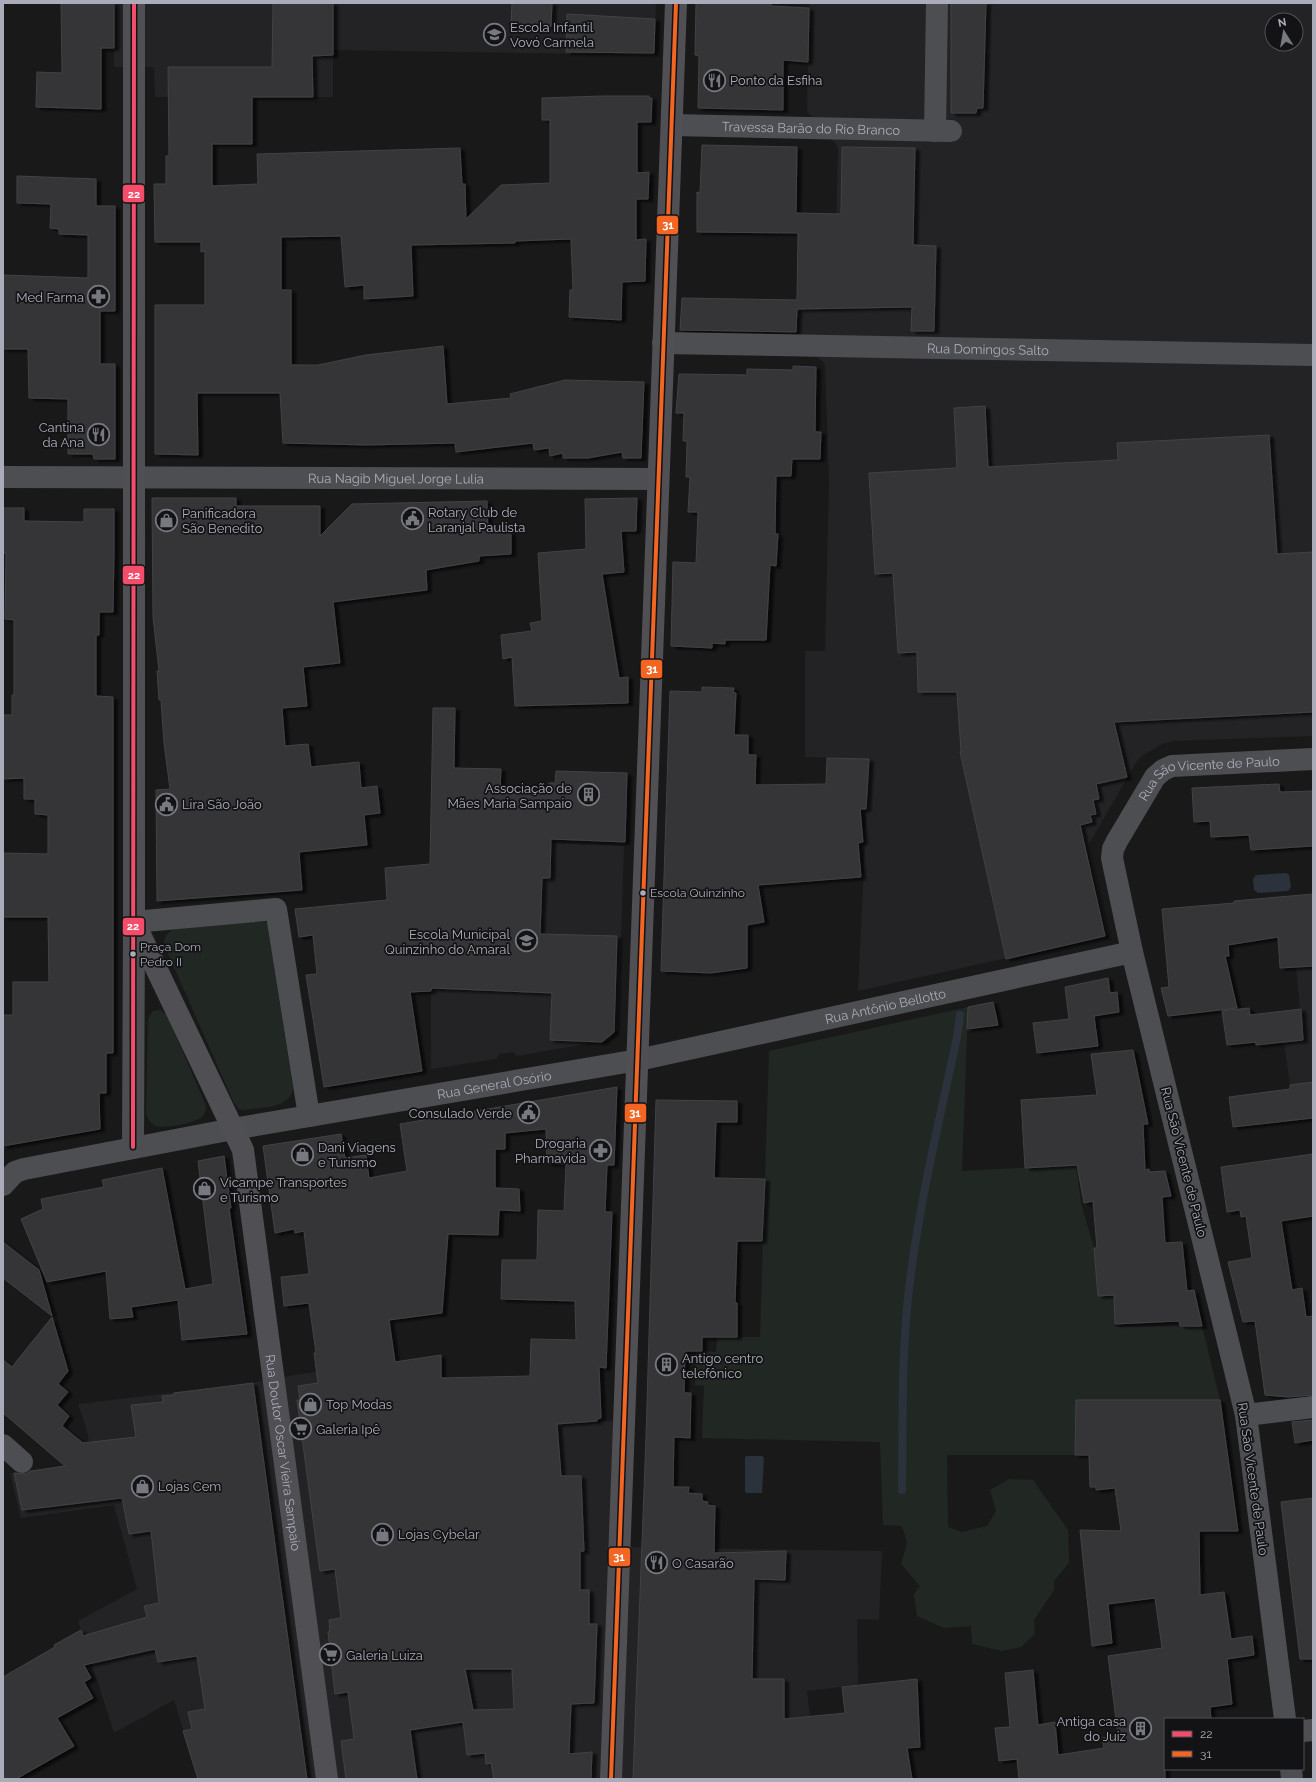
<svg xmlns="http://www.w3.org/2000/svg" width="1316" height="1782" font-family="Raleway,sans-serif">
	<defs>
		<filter id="shadow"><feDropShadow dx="4.5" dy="2.5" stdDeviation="1" flood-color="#0009"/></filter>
	</defs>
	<rect width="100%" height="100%" fill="#191919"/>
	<g fill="#232325" fill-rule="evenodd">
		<polygon points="114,3 656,3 654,55 333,50 333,97 155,97 154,67 114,67"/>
		<path d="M809,3h504v733l-138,5 -11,2 -19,11 -8,7 -48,83 19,88 -2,4 -248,55 11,-232 -64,-2v-106h20l4,-169 -4,-117 -29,-33 3,-93h37l2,-92 -31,-36zM1272,20h24v24h-24z"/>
		<polygon points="543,843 624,846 618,1030 609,1040 517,1056 513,1052 499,1054 496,1059 431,1069 431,956"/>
		<polygon points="1313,966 1313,1082 1290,1085 1284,1042 1303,1040 1296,967"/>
		<polygon points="441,1355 441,1416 474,1430 625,1420 621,1547 882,1551 879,1620 857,1619 858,1685 807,1691 810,1717 876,1779 198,1779 174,1700 114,1733 78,1621 137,1589 114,1505 21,1518 10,1473 93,1463 87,1431 78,1404 253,1383 294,1375"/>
	</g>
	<g fill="#212823">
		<path d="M264,921l3,2 26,165c-2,21 -32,19 -48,22l-6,-1 -5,-6 -69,-156c-2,-8 1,-15 10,-18z"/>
		<polygon points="968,1007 962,1171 1076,1165 1081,1203 1094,1248 1098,1296 1114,1295 1115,1327 1202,1326 1220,1400 1076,1400 1075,1455 947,1455 948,1527 962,1532 987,1526 996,1511 990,1490 1009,1479 1033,1480 1068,1530 1069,1563 1054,1581 1054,1590 1034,1620 1035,1634 1021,1647 1002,1651 972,1644 971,1626 944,1628 917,1616 914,1594 920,1586 901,1564 907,1543 902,1526 883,1525 880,1442 702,1438 704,1386 695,1385 696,1351 716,1352 717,1337 760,1337 769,1051"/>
		<path d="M160,1010l7,5 39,91c0,4 -1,8 -4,11 -6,6 -38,12 -46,9 -6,-2 -9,-8 -10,-14l2,-93 5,-8z"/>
	</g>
	<g fill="#2c323b">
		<polygon points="1286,873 1289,875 1291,887 1288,891 1258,893 1254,890 1253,879 1256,875"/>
		<polygon points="747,1456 762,1456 764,1458 762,1493 746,1493 745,1491 745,1457"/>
	</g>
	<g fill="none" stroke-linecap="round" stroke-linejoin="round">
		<path stroke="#2c323b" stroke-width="8" d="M902,1490c1,-70 -1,-140 8,-209 10,-82 30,-163 47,-244l3,-22"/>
	</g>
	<g fill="#353537" stroke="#424245" fill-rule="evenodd" filter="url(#shadow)">
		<polygon points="61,3 114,3 114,48 101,48 101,109 36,107 37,72 62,73"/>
		<polygon points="273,3 333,3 333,55 312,56 313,97 252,97 252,144 212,144 212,186 258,184 257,154 460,148 462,184 465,184 466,219 501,185 550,183 550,120 542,120 542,98 602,96 649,96 649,98 652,98 651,122 637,122 637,173 649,172 648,199 636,199 636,240 646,239 645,281 622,282 621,320 569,317 570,290 573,290 571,239 515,241 515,243 411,245 413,296 364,299 364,285 345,287 341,236 281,237 281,290 291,290 291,365 318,365 366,355 443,346 447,404 511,398 510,394 565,380 644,382 641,458 623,458 622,452 588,458 563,458 563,453 550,456 549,448 534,450 533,443 456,452 455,443 366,445 283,443 280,393 197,393 198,455 155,454 155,305 205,305 205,251 201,252 201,242 155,242 154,184 166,184 166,156 169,156 168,67 272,67"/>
		<polygon points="512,3 552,3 551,27 511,26"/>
		<polygon points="696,3 771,3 771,6 809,8 808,62 783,60 783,110 698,108 699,56 695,55"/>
		<polygon points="951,3 986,3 983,108 977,108 976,113 951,113"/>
		<polygon points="567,14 655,19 654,53 566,52"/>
		<polygon points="702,145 797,147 796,213 841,214 842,147 915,148 913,245 936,246 934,331 911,331 912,307 797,309 796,332 680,330 682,298 797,300 798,233 697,232 697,192 700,193"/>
		<polygon points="17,176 96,179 96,206 115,206 115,311 100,311 100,364 115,364 115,459 94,459 93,454 68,454 68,399 29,398 28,349 3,349 3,275 88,278 88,235 59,234 59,229 50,228 51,204 17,203"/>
		<polygon points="793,366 816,367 815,432 821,432 820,459 792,459 791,476 776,476 775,534 778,534 776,566 770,565 766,640 725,640 725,644 712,643 712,648 671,646 673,562 696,563 698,512 688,512 690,477 686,477 687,441 683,441 684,413 676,413 679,374 747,375 747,369 793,370"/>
		<polygon points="985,406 988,467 1118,460 1117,443 1269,435 1277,554 1313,552 1313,712 1114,722 1127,777 1096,784 1099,799 1093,800 1096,814 1090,815 1092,822 1080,825 1105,936 1006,959 960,752 961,751 957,692 918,692 917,652 898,653 893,573 875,574 869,473 957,468 954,408"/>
		<polygon points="152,498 236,498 236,506 320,506 320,536 352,504 487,501 488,533 511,532 511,554 479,556 479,561 426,570 427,590 333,602 340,663 303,667 307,706 282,708 285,746 308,744 311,767 359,762 361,788 377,786 380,813 364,815 367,845 299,852 302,890 157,901 156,790 170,789 164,743 161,700 159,700 157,671 159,671 153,617"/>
		<polygon points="637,498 636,531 621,531 624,572 602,574 619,678 628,677 628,703 515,706 512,657 503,659 501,635 532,631 530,623 542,621 538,553 586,549 585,499"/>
		<polygon points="3,508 24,508 24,521 84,522 84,509 114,509 114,553 113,612 99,612 99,635 96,635 96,696 113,697 113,1053 106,1053 106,1093 99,1093 100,1129 3,1146 3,1015 13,1015 13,982 49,982 48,917 3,917 3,853 48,854 48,815 35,814 35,799 24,799 24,778 3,779 3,715 12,715 12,695 14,695 14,620 5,619 6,553 3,553"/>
		<polygon points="702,687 734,688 733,693 736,693 734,735 748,735 748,755 756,755 755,785 826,784 827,758 869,759 866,809 860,809 863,842 858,843 861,877 758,885 764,922 747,925 747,968 711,973 661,971 670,691 702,692"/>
		<polygon points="433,708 455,708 454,768 501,769 500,791 549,792 549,783 555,783 556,771 627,773 625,842 551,839 550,878 542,878 540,934 617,936 614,1032 602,1042 550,1040 552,993 431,988 431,991 410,992 422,1071 324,1087 306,975 317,974 313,935 299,937 295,909 387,900 385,868 430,864"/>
		<polygon points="1279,784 1280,792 1313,791 1313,846 1251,850 1249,835 1211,837 1210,821 1194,822 1192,788"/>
		<polygon points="1313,894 1313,966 1280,968 1278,937 1228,945 1229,956 1225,956 1237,1008 1168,1016 1161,988 1169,987 1162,909 1234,903 1234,901"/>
		<polygon points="1108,978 1110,993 1117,992 1119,1012 1094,1016 1098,1046 1037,1053 1033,1023 1069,1019 1065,987"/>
		<polygon points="993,1002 998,1025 967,1029 968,1007"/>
		<polygon points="1249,1008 1250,1015 1301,1009 1303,1040 1256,1045 1256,1042 1227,1045 1222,1011"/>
		<polygon points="1133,1050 1148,1124 1143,1124 1145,1170 1149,1169 1149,1172 1165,1171 1171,1196 1162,1197 1165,1243 1182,1242 1187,1291 1194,1290 1202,1326 1180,1326 1179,1321 1115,1324 1114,1295 1098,1296 1094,1248 1097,1248 1093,1201 1084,1203 1077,1165 1025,1168 1021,1100 1097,1095 1091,1054"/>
		<polygon points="1313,1082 1313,1118 1233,1127 1229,1097 1290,1089 1290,1085"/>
		<path d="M617,1087l-3,78h-7l-2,47h7l-6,156 -7,-1 2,51 -4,1v2l-40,3 4,52h20l3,75h-4v39h9v34h8l-3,79 -23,1 -2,50 23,-2 -1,27h-97l-3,-16 -5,1 -1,-11 -18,2 -4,-33 -53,8 7,49h-71l-5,-38 13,-2 -6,-47 -13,2 -7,-62 2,-1 -1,-11 12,-2 -6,-49 -15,2 -23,-171h3l-2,-14 20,-3 -4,-30h2l-7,-50 -25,3 -3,-29 28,-3 -5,-43 -9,2 -1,-4 -19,4 -12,-87 78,-12 4,24 21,-3 3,23 38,-7 -7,-47zM546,1129l1,34 19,1 -2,47 -26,-1 -1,50h-35l-1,39 74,2 1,39 -45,-1 -1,37 -89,2v-23l-46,7 -6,-42 53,-7 6,-79 50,1 1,-25 21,1 -1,-22 -24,-1v-39h10v-16zM465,1669h47l2,40 -41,1z"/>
		<polygon points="656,1100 737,1101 737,1122 716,1122 714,1178 765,1179 762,1241 737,1241 735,1303 737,1303 737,1337 702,1337 702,1351 685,1351 684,1393 691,1393 690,1438 674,1437 673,1487 689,1487 688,1493 702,1494 702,1501 708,1502 707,1505 715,1506 714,1553 786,1551 785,1580 754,1579 752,1679 784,1679 784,1719 845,1713 842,1687 917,1679 920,1747 907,1748 912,1779 633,1779 646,1437"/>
		<polygon points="1313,1154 1313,1216 1281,1221 1292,1290 1302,1288 1306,1317 1313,1316 1313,1395 1288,1397 1265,1395 1255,1321 1243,1322 1228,1262 1252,1258 1246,1216 1241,1217 1240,1210 1227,1212 1221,1167"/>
		<polygon points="224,1156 231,1208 229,1208 247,1334 182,1340 178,1300 131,1307 133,1317 110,1319 106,1271 47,1282 21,1219 43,1209 41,1199 104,1187 102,1180 162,1168 185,1289 213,1284 198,1161"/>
		<polygon points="3,1242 39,1270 52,1316 3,1278"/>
		<polygon points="52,1317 68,1371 58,1384 68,1392 57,1405 69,1416 62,1426 83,1443 136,1437 131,1405 163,1402 162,1396 174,1395 174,1393 253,1383 307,1779 198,1779 183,1731 192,1729 188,1712 205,1709 197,1656 158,1662 155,1649 84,1665 91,1678 84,1682 93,1698 57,1718 74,1746 16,1779 3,1779 3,1677 55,1647 54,1645 81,1630 83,1636 147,1617 144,1606 159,1603 151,1531 129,1534 122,1498 22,1510 14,1473 26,1474 31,1471 65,1466 3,1413 3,1360 12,1367"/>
		<polygon points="1076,1400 1220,1400 1238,1531 1199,1531 1200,1595 1224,1592 1231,1639 1252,1636 1254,1655 1227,1659 1232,1704 1210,1707 1211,1719 1165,1719 1165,1779 1019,1779 1017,1759 999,1761 995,1728 1010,1727 1005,1673 1033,1670 1038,1725 1055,1722 1058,1755 1104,1748 1102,1738 1118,1736 1108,1656 1162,1648 1155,1598 1108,1604 1112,1643 1092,1646 1080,1530 1121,1531 1115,1488 1096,1490 1096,1487 1090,1487 1089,1455 1075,1455"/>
		<polygon points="1313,1420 1313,1440 1295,1443 1292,1422"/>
		<polygon points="1313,1498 1313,1659 1300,1659 1281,1502"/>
	</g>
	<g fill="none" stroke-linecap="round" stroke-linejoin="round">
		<g stroke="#4d4e52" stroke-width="22">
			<path id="s1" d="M672,125l279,6"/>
			<polyline points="935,131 937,3"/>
			<path id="s2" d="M663,343l650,12"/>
			<path id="s3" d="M3,477l654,2"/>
			<polyline points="133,1147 134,922 276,909 309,1116"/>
			<path id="s4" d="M3,1185l12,-13 9,-3 209,-40 405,-69 494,-108"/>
			<polyline points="1246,1415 1313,1407"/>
			<polyline points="3,1445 22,1462"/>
			<path id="s5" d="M1285,1719l-39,-304 -114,-463 -20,-94 1,-9 4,-8 38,-64 8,-7 9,-4 141,-7"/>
			<polyline points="1303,1731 1313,1730"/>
			<polyline points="1291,1769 1292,1779"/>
		</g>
		<g stroke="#4f4f54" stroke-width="22">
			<path id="s6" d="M134,3v919l109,228 84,629"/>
			<polyline points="611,1779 676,3"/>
		</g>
		<defs>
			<polyline id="bus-1" points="133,1147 134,3"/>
			<polyline id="bus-2" points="611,1779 676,3"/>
		</defs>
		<use href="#bus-1" stroke="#131315" stroke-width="7"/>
		<use href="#bus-2" stroke="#131315" stroke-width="7"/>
		<use href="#bus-1" stroke="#f44d6c" stroke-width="4"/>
		<use href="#bus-2" stroke="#f26522" stroke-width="4"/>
	</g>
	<defs>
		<symbol id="school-ring" viewBox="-11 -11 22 22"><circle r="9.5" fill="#131315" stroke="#777981" stroke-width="1.5"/><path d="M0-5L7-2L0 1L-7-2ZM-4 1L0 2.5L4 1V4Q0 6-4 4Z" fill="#777981"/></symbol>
		<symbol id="restaurant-ring" viewBox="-11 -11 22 22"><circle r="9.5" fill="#131315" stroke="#777981" stroke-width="1.5"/><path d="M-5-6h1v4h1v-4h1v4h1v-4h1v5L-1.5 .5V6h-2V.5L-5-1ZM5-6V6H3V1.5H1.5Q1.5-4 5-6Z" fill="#777981"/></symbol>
		<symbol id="pharmacy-ring" viewBox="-11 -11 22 22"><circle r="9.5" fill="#131315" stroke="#777981" stroke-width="1.5"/><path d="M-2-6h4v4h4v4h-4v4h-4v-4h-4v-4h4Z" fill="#777981"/></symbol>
		<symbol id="civic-ring" viewBox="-11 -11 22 22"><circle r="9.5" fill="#131315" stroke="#777981" stroke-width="1.5"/><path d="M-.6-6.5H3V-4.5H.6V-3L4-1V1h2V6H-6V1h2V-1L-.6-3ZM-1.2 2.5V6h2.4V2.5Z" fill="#777981"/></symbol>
		<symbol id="shop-ring" viewBox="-11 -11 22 22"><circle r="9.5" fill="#131315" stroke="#777981" stroke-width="1.5"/><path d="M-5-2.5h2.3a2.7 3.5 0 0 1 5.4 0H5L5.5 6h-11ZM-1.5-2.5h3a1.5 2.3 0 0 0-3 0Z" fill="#777981"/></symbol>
		<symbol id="building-ring" viewBox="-11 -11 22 22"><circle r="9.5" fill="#131315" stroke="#777981" stroke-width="1.5"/><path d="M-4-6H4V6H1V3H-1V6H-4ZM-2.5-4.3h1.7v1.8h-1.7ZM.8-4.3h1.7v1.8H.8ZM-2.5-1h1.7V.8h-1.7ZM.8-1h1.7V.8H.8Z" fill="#777981"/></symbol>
		<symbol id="supermarket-ring" viewBox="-11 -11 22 22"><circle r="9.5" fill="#131315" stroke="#777981" stroke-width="1.5"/><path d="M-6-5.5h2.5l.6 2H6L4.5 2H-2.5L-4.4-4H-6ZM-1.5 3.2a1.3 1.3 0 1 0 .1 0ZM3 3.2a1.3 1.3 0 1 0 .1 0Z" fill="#777981"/></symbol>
	</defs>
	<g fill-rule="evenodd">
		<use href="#school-ring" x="482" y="22" width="25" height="25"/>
		<use href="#restaurant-ring" x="702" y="68" width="25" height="25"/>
		<use href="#pharmacy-ring" x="86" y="284" width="25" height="25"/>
		<use href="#restaurant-ring" x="86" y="422" width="25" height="25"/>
		<use href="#civic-ring" x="400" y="506" width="25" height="25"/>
		<use href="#shop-ring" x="154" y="508" width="25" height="25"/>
		<use href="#building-ring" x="576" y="782" width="25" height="25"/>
		<use href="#civic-ring" x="154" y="792" width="25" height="25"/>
		<use href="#school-ring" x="514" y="928" width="25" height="25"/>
		<use href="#civic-ring" x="516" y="1100" width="25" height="25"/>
		<use href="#pharmacy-ring" x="588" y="1138" width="25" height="25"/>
		<use href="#shop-ring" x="290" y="1142" width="25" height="25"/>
		<use href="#shop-ring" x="192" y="1176" width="25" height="25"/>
		<use href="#building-ring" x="654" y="1352" width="25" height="25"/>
		<use href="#shop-ring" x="298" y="1392" width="25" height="25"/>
		<use href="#supermarket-ring" x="288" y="1416" width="25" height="25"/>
		<use href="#shop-ring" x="130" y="1474" width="25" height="25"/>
		<use href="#shop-ring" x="370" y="1522" width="25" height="25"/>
		<use href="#restaurant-ring" x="644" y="1550" width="25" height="25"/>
		<use href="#supermarket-ring" x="318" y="1642" width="25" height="25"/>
		<use href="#building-ring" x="1128" y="1716" width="25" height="25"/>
	</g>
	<g fill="#aaacb9" stroke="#131315" stroke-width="1.5">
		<circle cx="643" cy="893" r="3.5"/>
		<circle cx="133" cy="954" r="3.5"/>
	</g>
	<g text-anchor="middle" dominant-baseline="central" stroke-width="3.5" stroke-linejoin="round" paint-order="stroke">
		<g font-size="12" fill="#aaacb9" stroke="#131315" text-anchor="start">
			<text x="650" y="893">Escola Quinzinho</text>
			<text x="140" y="947">Praça Dom<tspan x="140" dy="15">Pedro II</tspan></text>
		</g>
		<g font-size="13" fill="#aaacb9" stroke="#131315" text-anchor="start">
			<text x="510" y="27">Escola Infantil<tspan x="510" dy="15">Vovó Carmela</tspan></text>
			<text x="730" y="80">Ponto da Esfiha</text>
			<text x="84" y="297" text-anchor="end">Med Farma</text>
			<text x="84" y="427" text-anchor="end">Cantina<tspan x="84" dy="15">da Ana</tspan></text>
			<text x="428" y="512">Rotary Club de<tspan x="428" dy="15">Laranjal Paulista</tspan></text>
			<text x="182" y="513">Panificadora<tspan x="182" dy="15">São Benedito</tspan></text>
			<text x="572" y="788" text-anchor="end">Associação de<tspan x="572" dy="15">Mães Maria Sampaio</tspan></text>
			<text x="182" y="804">Lira São João</text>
			<text x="510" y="934" text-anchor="end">Escola Municipal<tspan x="510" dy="15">Quinzinho do Amaral</tspan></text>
			<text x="512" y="1113" text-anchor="end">Consulado Verde</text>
			<text x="586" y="1143" text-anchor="end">Drogaria<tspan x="586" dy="15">Pharmavida</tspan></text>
			<text x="318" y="1147">Dani Viagens<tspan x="318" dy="15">e Turismo</tspan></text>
			<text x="220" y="1182">Vicampe Transportes<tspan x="220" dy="15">e Turismo</tspan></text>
			<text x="682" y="1358">Antigo centro<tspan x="682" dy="15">telefônico</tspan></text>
			<text x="326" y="1404">Top Modas</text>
			<text x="316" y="1429">Galeria Ipê</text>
			<text x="158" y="1486">Lojas Cem</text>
			<text x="398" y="1534">Lojas Cybelar</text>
			<text x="672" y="1563">O Casarão</text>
			<text x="346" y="1655">Galeria Luiza</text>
			<text x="1126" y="1721" text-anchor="end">Antiga casa<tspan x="1126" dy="15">do Juiz</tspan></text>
		</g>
		<g font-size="13" fill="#aaacb9" stroke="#131315">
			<text stroke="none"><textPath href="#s1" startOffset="139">Travessa Barão do Rio Branco</textPath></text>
			<text stroke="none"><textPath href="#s2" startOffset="325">Rua Domingos Salto</textPath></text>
			<text stroke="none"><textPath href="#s3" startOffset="393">Rua Nagib Miguel Jorge Lulia</textPath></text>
			<text stroke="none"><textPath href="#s5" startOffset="1023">Rua São Vicente de Paulo</textPath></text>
			<text stroke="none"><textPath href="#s4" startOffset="904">Rua Antônio Bellotto</textPath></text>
			<text stroke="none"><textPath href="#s4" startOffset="505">Rua General Osório</textPath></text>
			<text transform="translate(1184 1162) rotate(76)">Rua São Vicente de Paulo</text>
			<text stroke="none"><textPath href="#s6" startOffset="1477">Rua Doutor Oscar Vieira Sampaio</textPath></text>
			<text transform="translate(1253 1479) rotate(82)">Rua São Vicente de Paulo</text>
		</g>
	</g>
	<g stroke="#131315" stroke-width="1.5">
		<rect x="122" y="184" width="23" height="19" rx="4" fill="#f44d6c"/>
		<rect x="656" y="215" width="23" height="20" rx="4" fill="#f26522"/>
		<rect x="122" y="565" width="23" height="20" rx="4" fill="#f44d6c"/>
		<rect x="640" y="659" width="23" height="20" rx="4" fill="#f26522"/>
		<rect x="122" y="917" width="23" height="19" rx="4" fill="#f44d6c"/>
		<rect x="624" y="1103" width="23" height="20" rx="4" fill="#f26522"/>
		<rect x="608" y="1547" width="23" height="20" rx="4" fill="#f26522"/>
	</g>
	<g font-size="11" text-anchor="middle" font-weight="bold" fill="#fff">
		<text x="134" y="198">22</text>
		<text x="668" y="229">31</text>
		<text x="134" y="579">22</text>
		<text x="652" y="673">31</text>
		<text x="133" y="930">22</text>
		<text x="635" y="1117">31</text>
		<text x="619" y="1561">31</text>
	</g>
	<rect width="1316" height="1782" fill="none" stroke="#aaacb9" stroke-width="8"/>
	<rect x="1164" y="1718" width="140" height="52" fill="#131315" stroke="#4f5057"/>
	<rect x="1172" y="1731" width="20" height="6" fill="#f44d6c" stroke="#4f5057"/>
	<text x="1200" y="1738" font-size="12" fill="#aaacb9">22</text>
	<rect x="1172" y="1751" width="20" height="6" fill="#f26522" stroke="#4f5057"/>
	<text x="1200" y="1758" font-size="12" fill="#aaacb9">31</text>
	<g transform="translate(1284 32) rotate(349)"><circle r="19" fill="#131315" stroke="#4f5057"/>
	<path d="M0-3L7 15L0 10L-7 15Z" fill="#777981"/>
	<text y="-6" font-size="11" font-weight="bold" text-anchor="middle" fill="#aaacb9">N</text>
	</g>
</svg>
